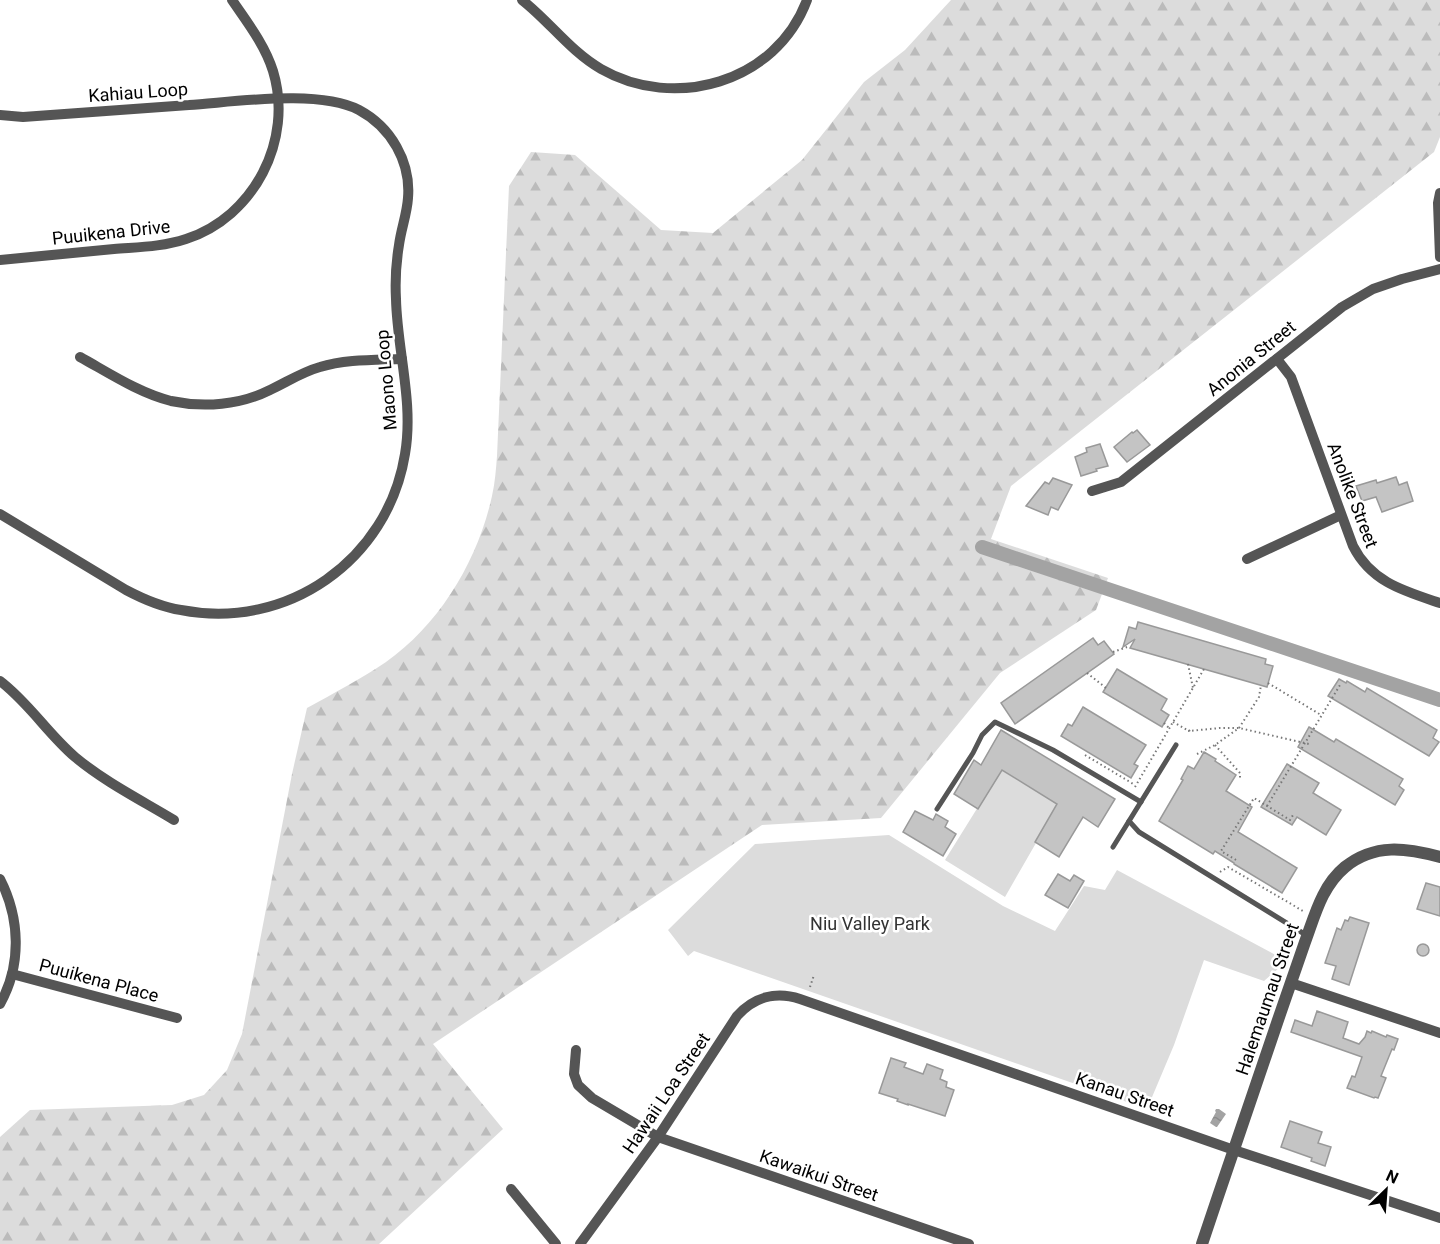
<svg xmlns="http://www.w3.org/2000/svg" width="1440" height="1244" font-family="Roboto,sans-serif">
	<defs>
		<pattern id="forest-firs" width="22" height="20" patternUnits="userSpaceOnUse" patternTransform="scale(1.5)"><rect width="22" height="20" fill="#dcdcdc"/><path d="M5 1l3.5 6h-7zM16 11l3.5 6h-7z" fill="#bbb"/></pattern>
		<pattern id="water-ripples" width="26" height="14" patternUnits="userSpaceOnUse" patternTransform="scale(1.5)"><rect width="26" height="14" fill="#a3a3a3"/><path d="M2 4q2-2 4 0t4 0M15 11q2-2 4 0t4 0" fill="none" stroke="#8b8b8b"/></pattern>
	</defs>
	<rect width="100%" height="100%" fill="#fff"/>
	<g fill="#dcdcdc">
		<polygon points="1001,770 1057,804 1035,842 1036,843 1005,897 945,860"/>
		<polygon points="889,835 1003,906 1055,931 1084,886 1105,890 1117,870 1287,961 1264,981 1204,960 1174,1045 1147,1109 694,951 688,956 668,930 755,844"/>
	</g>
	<path fill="url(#forest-firs)" d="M951,0h489v137l-6,15 -423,334 -20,53 117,39 -12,32 -96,63 -119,145 -119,7 -329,219 70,85 -124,115h-379v-107l30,-27 142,-5 32,-10 23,-25 15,-36 50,-260 15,-66c27,-15 54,-29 79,-46 54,-38 92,-102 106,-166 3,-13 4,-27 5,-40l12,-270 22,-34 44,3 86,75 52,3 89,-73 62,-78 41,-32z"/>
	<polygon fill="url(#water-ripples)" points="1216,1109 1219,1109 1226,1114 1217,1127 1216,1127 1210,1123 1216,1112 1215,1111"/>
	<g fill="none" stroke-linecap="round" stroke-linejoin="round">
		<polyline stroke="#a3a3a3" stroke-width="14" points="982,547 1440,700"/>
	</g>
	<g fill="#c4c4c4" stroke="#999" stroke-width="1.5">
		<polygon points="1137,430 1150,445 1127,462 1114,447 1132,432 1133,433"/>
		<polygon points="1100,444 1108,466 1096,469 1097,471 1081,476 1075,457 1087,452 1086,448"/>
		<polygon points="1396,477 1399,485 1407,482 1413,501 1382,512 1376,497 1362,501 1356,486 1376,480 1377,483"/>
		<polygon points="1053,478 1072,485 1058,510 1051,507 1048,515 1026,506 1045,482 1049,484"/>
		<polygon points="1138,622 1266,659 1265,664 1273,666 1267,687 1130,648 1135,639 1123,647 1129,627 1136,629"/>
		<polygon points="1093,638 1098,645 1104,641 1114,654 1015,724 1001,703"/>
		<polygon points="1117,669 1167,699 1161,710 1169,715 1162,727 1103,692"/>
		<polygon points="1339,679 1346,683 1347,681 1365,692 1367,688 1437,730 1433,738 1439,742 1429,756 1328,696"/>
		<polygon points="1083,707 1146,745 1134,764 1138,766 1131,778 1061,736 1068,724 1072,726"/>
		<polygon points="1309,727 1334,742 1336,739 1403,779 1399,786 1404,790 1395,805 1298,747"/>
		<polygon points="1001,730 1115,799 1098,827 1083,817 1059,857 1035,842 1057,804 1002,770 978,809 954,794 974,760 981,765"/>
		<polygon points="1204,752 1216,759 1215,761 1236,775 1226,791 1252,807 1238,832 1297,868 1282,893 1234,864 1234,863 1215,851 1213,854 1159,821 1183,780 1181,779 1188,766 1194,769"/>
		<polygon points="1287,764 1319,783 1313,793 1341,810 1326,835 1297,817 1292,825 1261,807"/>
		<polygon points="915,811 933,820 936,814 948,821 945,827 956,834 943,856 903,832"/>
		<polygon points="1058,874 1070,881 1074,875 1084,881 1068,908 1045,895"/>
		<polygon points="1426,883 1440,887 1440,916 1417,909"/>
		<polygon points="1350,917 1369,923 1349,985 1332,979 1336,966 1325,963 1337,928 1341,930 1345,920 1348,921"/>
		<circle cx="1423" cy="950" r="6"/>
		<polygon points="1317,1011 1348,1022 1343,1038 1359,1044 1365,1037 1367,1031 1371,1033 1372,1031 1386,1037 1387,1035 1398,1039 1394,1050 1392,1049 1381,1076 1386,1078 1378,1098 1375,1097 1374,1098 1347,1088 1352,1076 1355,1077 1362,1057 1291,1032 1295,1020 1312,1026"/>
		<polygon points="891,1058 906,1063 904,1067 923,1074 927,1064 943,1070 940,1079 947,1082 946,1087 954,1090 945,1116 908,1104 908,1105 897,1101 898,1099 879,1093"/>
		<polygon points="1290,1121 1322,1132 1318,1143 1331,1147 1325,1166 1311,1161 1312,1158 1281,1147"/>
	</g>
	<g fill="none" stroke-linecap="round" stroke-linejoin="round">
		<g stroke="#777" stroke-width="2" stroke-dasharray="1.5 3" stroke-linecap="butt">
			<polyline points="1113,652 1127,647"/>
			<polyline points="1188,664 1193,688"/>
			<polyline points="1087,673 1106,688"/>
			<polyline points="1268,683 1321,715"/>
			<polyline points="1173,722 1189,731"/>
			<polyline points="1164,723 1169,728"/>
			<polyline points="1190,730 1189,731 1220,728 1239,728 1309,744"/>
			<polyline points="1215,745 1240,773 1240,779"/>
			<polyline points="1197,754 1215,745 1239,728 1259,697 1261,685"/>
			<polyline points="1085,755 1135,785"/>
			<polyline points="1135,787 1204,669"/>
			<polyline points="1267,806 1340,685"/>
			<polyline points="1236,860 1221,851 1254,798 1290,820 1293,815"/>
			<polyline points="1220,872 1228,867 1303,911"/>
			<polyline points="810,987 814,975"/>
		</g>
		<g stroke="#555" stroke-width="5">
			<polyline points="937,809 973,753 982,735 995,722 1053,750 1141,802"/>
			<polyline points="1129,821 1139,832 1306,935"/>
			<polyline points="1113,847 1176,745"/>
		</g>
		<g stroke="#555" stroke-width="10">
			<path d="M522,0c27,21 48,51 79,69 73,42 175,14 206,-69"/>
			<path d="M0,115l23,2c56,-4 111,-8 166,-12 46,-3 130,-16 170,5 32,17 52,52 49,88 -1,16 -7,31 -9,47 -3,18 -4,36 -3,54 1,50 18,104 9,155 -17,106 -118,177 -224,156 -20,-3 -38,-11 -55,-20l-126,-76"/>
			<polyline points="1440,193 1438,203 1440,257"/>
			<path d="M0,260c38,-4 76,-7 114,-11 24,-2 48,-2 72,-10 68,-22 108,-99 87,-168 -8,-26 -26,-49 -41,-71"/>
			<path d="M80,357c29,16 59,36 91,44 33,7 69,4 99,-11 17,-8 32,-18 50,-23 25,-8 55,-7 82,-8"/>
			<path d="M1277,359l14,18 62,169c18,36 51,45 87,57"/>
			<polyline points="1092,491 1121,482 1342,307 1373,289 1402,279 1440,269"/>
			<polyline points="1247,559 1341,515"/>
			<path d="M0,681c29,22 48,53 75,76 30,25 66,43 99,63"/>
			<path d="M0,879c20,39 22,86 0,125"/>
			<polyline points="12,974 177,1018"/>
			<polyline points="1291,983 1440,1033"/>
			<polyline points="576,1050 574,1074 578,1085 592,1098 658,1137 969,1244"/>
			<polyline points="511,1189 556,1244"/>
			<path d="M580,1244l78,-107 79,-121c17,-19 39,-25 63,-17l434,151 206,68"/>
		</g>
		<path stroke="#555" stroke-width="12" d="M1202,1244c25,-75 51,-150 76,-224 9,-26 18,-52 27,-78 10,-27 17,-56 40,-75 30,-24 61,-19 95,-10"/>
	</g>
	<g text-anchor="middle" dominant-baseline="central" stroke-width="5" stroke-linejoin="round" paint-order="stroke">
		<g font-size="18" fill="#000" stroke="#fff">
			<text transform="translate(138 92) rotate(-4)">Kahiau Loop</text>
			<text transform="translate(111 232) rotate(-6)">Puuikena Drive</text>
			<text transform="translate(1251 358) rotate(-39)">Anonia Street</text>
			<text transform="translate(386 380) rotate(-95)">Maono Loop</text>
			<text transform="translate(1353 495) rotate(69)">Anolike Street</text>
			<text transform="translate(99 980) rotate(15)">Puuikena Place</text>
			<text transform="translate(1267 999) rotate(-71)">Halemaumau Street</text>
			<text transform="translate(666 1093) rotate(-56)">Hawaii Loa Street</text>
			<text transform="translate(1125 1094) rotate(19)">Kanau Street</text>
			<text transform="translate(819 1175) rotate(19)">Kawaikui Street</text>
		</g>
		<g font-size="18" fill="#333" stroke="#fff">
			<text x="870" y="923">Niu Valley Park</text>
		</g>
	</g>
	<g transform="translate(1386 1190) rotate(25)" stroke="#ffffff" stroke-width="4.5" paint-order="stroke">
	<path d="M0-4.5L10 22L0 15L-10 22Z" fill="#000000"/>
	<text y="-9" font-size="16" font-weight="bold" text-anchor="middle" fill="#000000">N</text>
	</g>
</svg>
